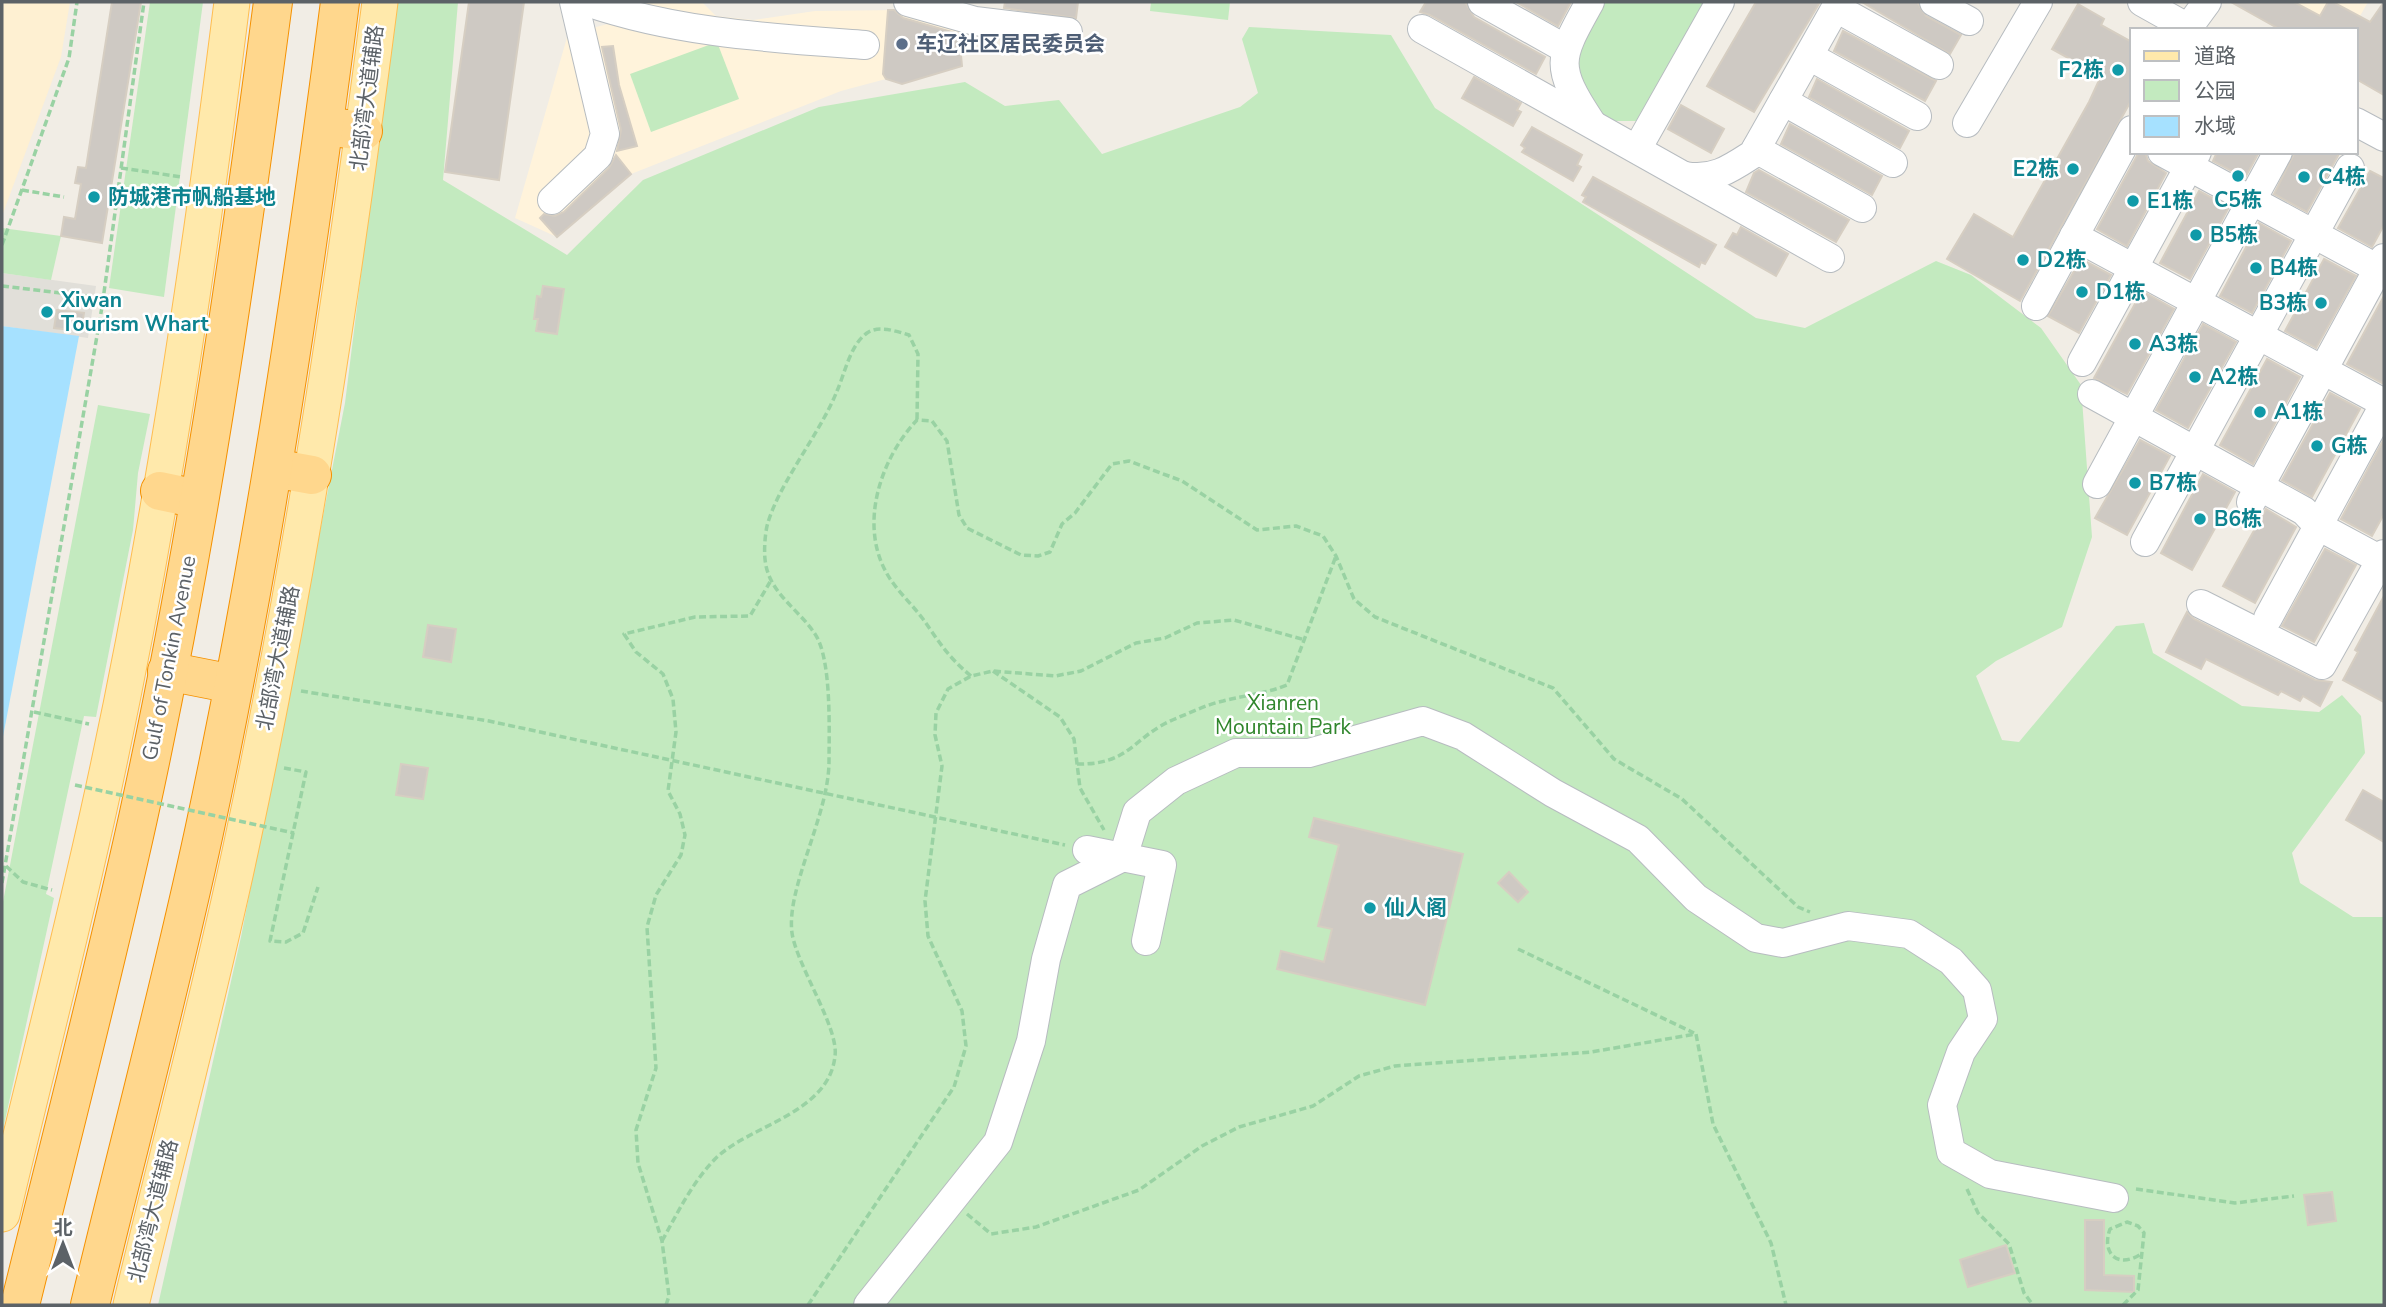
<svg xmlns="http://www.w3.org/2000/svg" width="2386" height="1307" font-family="'Nunito Sans','Noto Sans SC',sans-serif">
	<rect width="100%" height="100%" fill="#f1ede5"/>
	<g fill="#fff3db">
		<polygon points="617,2 702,2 716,16 753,20 815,11 900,10 958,27 962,66 902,84 886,79 841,91 631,174 557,237 515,218 568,34 612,23"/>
		<polygon points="2231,2 2368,2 2352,30 2281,30"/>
	</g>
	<polygon fill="#e1dfd9" points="2,273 96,286 88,338 2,326"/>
	<g fill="#c3eabf">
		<polygon points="150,2 203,2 164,297 109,288"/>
		<polygon points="395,2 458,2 443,180 567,255 643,180 819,107 965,82 1005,106 1059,100 1102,154 1240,107 1258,93 1242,39 1249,27 1391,35 1435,108 1756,318 1805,328 1936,261 1971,275 2041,328 2081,385 2092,537 2062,627 1996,661 1976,676 2002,740 2019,742 2116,626 2144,623 2153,653 2242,706 2319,712 2342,695 2361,716 2365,753 2292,853 2300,883 2353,917 2384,917 2384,1305 158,1305 241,937 345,403"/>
		<polygon points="1151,2 1230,2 1228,20 1150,11"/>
		<path d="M1600,2h106l-70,119h-27c-19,-20 -43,-45 -34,-76 4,-15 17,-30 25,-43z"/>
		<polygon points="717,42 739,99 651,132 630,74"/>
		<polygon points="2,228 61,236 51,280 2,273"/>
		<polygon points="98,405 150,414 138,473 133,530 96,717 84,716 46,894 54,898 2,1134 2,907"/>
	</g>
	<polygon fill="#fef0d2" points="2,2 70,2 61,57 2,216"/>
	<polygon fill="#a6e1ff" points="2,326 79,336 2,742"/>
	<g fill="#cec9c3" stroke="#d6cec2" stroke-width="2">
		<polygon points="112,2 141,2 102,243 61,236 64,217 75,219 81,184 75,183 78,167 86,168"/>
		<polygon points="469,2 524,2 499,180 445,172"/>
		<polygon points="1005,2 1078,2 1076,18 1004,8"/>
		<polygon points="1426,2 1465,2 1474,17 1545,57 1536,74 1430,15 1420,12"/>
		<polygon points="1516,2 1571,2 1558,26"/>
		<polygon points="1756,2 1820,2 1754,112 1707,86"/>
		<polygon points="1862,2 1917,2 1926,16 1961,35 1950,54"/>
		<polygon points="2231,2 2294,2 2320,16 2328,2 2333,2 2370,22 2384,2 2384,95 2356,79 2356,30 2281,30"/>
		<polygon points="2078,4 2104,19 2101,25 2132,42 2132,99 2020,301 1947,259 1974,214 2013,237 2089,102 2101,76 2052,49"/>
		<polygon points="888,10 894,10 903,18 959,34 962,66 902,84 886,79 883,74"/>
		<polygon points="1843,31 1936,81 1925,101 1834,51"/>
		<polygon points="613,46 619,85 637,146 617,151 621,130 602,47"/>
		<polygon points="1474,77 1521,103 1517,110 1521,112 1513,126 1462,98"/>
		<polygon points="1817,79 1909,131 1900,148 1809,97"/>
		<polygon points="1681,105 1724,129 1711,153 1668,129"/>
		<polygon points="1790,124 1882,176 1872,195 1781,144"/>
		<polygon points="1532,127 1582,155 1577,165 1581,167 1573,181 1522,152 1525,148 1521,145"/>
		<polygon points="2139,152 2145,152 2148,161 2166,173 2127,246 2097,229"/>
		<polygon points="2217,152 2259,152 2245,178 2213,161"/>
		<polygon points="2295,152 2340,152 2307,212 2274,194"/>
		<polygon points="616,155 631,174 557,237 540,218 544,214 555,216 564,212 609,168"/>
		<polygon points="1759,170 1849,220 1836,242 1746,192 1754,173"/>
		<polygon points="2370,171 2384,178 2384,225 2372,247 2338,228"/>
		<polygon points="1593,177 1716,245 1705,264 1701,262 1699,267 1583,202 1586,197 1582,195"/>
		<polygon points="2199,191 2229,207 2190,279 2160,263"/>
		<polygon points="2259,223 2291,241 2252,313 2220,296"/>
		<polygon points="1741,227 1788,254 1776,276 1725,247 1733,233 1737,235"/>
		<polygon points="2081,259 2111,275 2079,333 2048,316"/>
		<polygon points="2324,259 2356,276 2316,348 2285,331"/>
		<polygon points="543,286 564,289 557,334 536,331 538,319 534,319 537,296 541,297"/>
		<polygon points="2142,291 2174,309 2127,394 2094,378"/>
		<polygon points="2384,296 2384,384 2347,364"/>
		<polygon points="57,310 84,313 81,331 54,328"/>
		<polygon points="2203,324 2236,342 2188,428 2156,410"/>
		<polygon points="2267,359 2300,377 2253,464 2220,445"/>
		<polygon points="2330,393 2360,409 2312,497 2282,480"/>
		<polygon points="2384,439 2384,514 2372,536 2341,519"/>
		<polygon points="2140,440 2170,456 2127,535 2095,518"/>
		<polygon points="2203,474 2235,492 2192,570 2161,553"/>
		<polygon points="2266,509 2296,527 2255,603 2223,586"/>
		<polygon points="2325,549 2356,565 2314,642 2282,626"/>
		<polygon points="2384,596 2384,702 2343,680 2358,652 2355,650"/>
		<polygon points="2187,612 2194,619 2315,680 2332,682 2320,706 2303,696 2300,701 2281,691 2278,695 2206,659 2201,669 2166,652"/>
		<polygon points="428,625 456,629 451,662 423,657"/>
		<polygon points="401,764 428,768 423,799 396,795"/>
		<polygon points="2363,790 2384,802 2384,842 2346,820"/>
		<polygon points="1314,818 1463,854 1425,1005 1277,969 1281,951 1324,962 1332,929 1318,926 1339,845 1309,837"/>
		<polygon points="1509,872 1528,892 1518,902 1498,883"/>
		<polygon points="2332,1192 2336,1221 2308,1225 2304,1195"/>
		<polygon points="2085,1220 2104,1220 2104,1275 2134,1276 2134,1292 2085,1290"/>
		<polygon points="2006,1245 2015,1273 1968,1287 1960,1260"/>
	</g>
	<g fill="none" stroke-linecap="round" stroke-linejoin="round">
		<defs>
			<g id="minor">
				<path d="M587,2c90,31 184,36 278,43"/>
				<polyline points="908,2 975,21 1068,32"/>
				<polyline points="1482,2 1564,48"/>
				<path d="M1590,2c-31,56 -37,63 1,120"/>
				<polyline points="1934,2 1969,21"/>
				<polyline points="2142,2 2192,30"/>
				<polyline points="1836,8 1939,65"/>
				<polyline points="2188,28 2207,2"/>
				<polyline points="1422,29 1830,258"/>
				<polyline points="1809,56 1917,116"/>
				<polyline points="1783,101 1893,163"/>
				<polyline points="2356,122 2384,137"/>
				<polyline points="1967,123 2038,2"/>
				<polyline points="1637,149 1720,2"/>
				<polyline points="1756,149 1862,208"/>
				<polyline points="2162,152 2384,272"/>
				<path d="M1685,176c28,5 45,-7 68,-22l86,-152"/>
				<polyline points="552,200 598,156 605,134 574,2"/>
				<polyline points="2074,236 2384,403"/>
				<polyline points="2036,306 2132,130"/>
				<polyline points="2082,362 2197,152"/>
				<polyline points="2092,394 2304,511 2318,526 2381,560"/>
				<polyline points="2097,484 2278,152"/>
				<polyline points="2251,502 2384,258"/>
				<polyline points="2145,542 2350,168"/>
				<polyline points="2201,604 2322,665 2384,554"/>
				<polyline points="2268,618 2384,405"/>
				<polyline points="1087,850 1162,865 1146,941"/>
				<polyline points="868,1305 998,1142 1031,1041 1046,959 1067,885 1123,857 1137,812 1176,781 1236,753 1309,753 1423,721 1463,736 1553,793 1638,839 1696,898 1756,938 1783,943 1848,926 1909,934 1951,961 1977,990 1983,1019 1961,1052 1942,1105 1951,1152 1990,1174 2114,1198"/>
			</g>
			<g id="major">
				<path d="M2,1214c32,-135 67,-269 97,-405 59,-266 99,-537 133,-807"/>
				<path d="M131,1305c37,-155 79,-310 112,-467 59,-277 101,-556 137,-836"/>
			</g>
			<g id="highway">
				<polyline points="324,126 363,131"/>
				<polyline points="273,468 312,475"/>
				<polyline points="160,491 198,499"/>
				<polyline points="167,671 233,684"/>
				<path d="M20,1305c40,-162 82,-324 118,-487 59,-269 99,-543 135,-816"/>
				<path d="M90,1305c38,-158 80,-315 114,-473 59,-275 100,-552 136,-830"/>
			</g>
		</defs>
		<use href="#minor" stroke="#b7bcc0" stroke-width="30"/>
		<use href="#major" stroke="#ffbd4f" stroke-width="37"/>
		<use href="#highway" stroke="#f59100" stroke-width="40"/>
		<g stroke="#99d2a3" stroke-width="3.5" stroke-dasharray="7 3.5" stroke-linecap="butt">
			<polyline points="121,168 182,177"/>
			<polyline points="22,190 64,197"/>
			<polyline points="2,245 69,58 77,2"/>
			<polyline points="2,286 94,297 102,307"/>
			<polyline points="993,671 1060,717 1074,739 1080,788 1104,830"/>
			<path d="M971,676c-24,-20 -31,-33 -48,-57 -12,-16 -28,-30 -37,-47 -27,-49 -5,-114 31,-152l15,1 15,20 12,74 8,13 54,27 17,1 12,-4 12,-28 13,-11 37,-49 17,-3 53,20 75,49 39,-4 27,10 13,20 18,43 21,18 178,71 61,71 68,40 116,108 12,5"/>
			<polyline points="301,691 489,721 1065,845"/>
			<polyline points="34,712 89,724"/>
			<path d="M1077,764c55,1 55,-28 100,-46 15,-6 31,-14 46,-17 22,-6 42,-7 64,-16l49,-129"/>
			<polyline points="284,768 306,772 270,941 286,942 303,933 318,887"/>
			<polyline points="6,866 23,882 52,890"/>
			<polyline points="2,883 102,307 144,2"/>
			<polyline points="1518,949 1694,1033"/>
			<polyline points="1967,1189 1978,1213 2009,1244 2024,1293 2033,1305"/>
			<polyline points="2136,1189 2235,1203 2294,1196"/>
			<polyline points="967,1214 991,1234 1036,1227 1139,1190 1202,1146 1239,1127 1313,1106 1359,1076 1395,1066 1591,1052 1696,1034 1713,1124 1771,1243 1786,1305"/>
			<path d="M662,1241c16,-29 30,-58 53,-82 34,-34 114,-45 120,-103 4,-28 -38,-90 -43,-123 -6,-45 36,-116 37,-170 0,-31 3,-104 -14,-129 -17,-26 -47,-41 -50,-75 -1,-9 0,-24 2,-33 11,-42 53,-92 70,-135 8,-18 13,-46 30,-58 11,-8 29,-2 42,2l9,19 -1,66"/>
			<polyline points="666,1305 669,1296 662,1241 638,1163 636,1130 656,1068 647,927 656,895 681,855 685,835 680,814 668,791 676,732 673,699 663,674 636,652 624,634 695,617 750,616 770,582"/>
			<polyline points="808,1305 954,1087 966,1046 962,1011 928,936 925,901 942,766 935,735 936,713 948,689 971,676 993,671 1055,676 1081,671 1136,643 1165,638 1197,623 1234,620 1305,640"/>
			<path d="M2123,1305l15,-15 6,-57 -6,-7 -11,-4 -17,7c-9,25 8,40 31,25"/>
		</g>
		<use href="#minor" stroke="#fff" stroke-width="28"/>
		<use href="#major" stroke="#ffe9ab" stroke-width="35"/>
		<use href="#highway" stroke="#ffd78d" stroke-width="38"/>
		<polyline stroke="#99d2a3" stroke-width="3.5" stroke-dasharray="7 3.5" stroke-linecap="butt" points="75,785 294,833"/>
	</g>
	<circle fill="#5c6f8a" stroke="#fff" stroke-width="2.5" cx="902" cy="44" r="7"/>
	<g fill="#0f9aa8" stroke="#fff" stroke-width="2.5">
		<circle cx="2118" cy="70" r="7"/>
		<circle cx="2073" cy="169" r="7"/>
		<circle cx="2238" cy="176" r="7"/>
		<circle cx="2304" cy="177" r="7"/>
		<circle cx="94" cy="197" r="7"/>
		<circle cx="2133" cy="201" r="7"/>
		<circle cx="2196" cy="235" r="7"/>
		<circle cx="2023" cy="260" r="7"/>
		<circle cx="2256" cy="268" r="7"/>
		<circle cx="2082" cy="292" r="7"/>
		<circle cx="2321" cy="303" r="7"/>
		<circle cx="47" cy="312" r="7"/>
		<circle cx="2135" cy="344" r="7"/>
		<circle cx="2195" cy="377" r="7"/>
		<circle cx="2260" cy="412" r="7"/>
		<circle cx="2317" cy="446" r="7"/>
		<circle cx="2135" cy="483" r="7"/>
		<circle cx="2200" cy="519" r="7"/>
		<circle cx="1370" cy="908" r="7"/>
	</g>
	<g text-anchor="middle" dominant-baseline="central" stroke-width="5" stroke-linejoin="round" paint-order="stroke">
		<g font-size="21" font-weight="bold" fill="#4e5e75" stroke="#fff" text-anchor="start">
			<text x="916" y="44">车辽社区居民委员会</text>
		</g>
		<g font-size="21" font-weight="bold" fill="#0d838f" stroke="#fff" text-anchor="start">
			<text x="2104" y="70" text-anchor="end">F2栋</text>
			<text x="2059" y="169" text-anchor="end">E2栋</text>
			<text x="2318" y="177">C4栋</text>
			<text x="108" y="197">防城港市帆船基地</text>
			<text x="2238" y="200" text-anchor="middle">C5栋</text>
			<text x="2147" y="201">E1栋</text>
			<text x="2210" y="235">B5栋</text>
			<text x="2037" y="260">D2栋</text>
			<text x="2270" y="268">B4栋</text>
			<text x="2096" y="292">D1栋</text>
			<text x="61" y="300">Xiwan<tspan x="61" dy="24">Tourism Whart</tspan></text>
			<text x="2307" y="303" text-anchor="end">B3栋</text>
			<text x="2149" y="344">A3栋</text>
			<text x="2209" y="377">A2栋</text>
			<text x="2274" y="412">A1栋</text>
			<text x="2331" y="446">G栋</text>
			<text x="2149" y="483">B7栋</text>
			<text x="2214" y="519">B6栋</text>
			<text x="1384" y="908">仙人阁</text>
		</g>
		<g font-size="21" fill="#5c6267" stroke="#fff">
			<text transform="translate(367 98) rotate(-83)">北部湾大道辅路</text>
			<text transform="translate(169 658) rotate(-79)">Gulf of Tonkin Avenue</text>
			<text transform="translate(278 658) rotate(-79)">北部湾大道辅路</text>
			<text transform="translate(153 1211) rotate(-76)">北部湾大道辅路</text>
		</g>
		<g font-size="21" fill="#30862c" stroke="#fff">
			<text x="1283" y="703">Xianren<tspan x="1283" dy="24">Mountain Park</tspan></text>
		</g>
	</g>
	<rect width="2386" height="1307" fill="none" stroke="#5c6267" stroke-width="7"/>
	<rect x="2130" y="28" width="228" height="126" fill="#ffffff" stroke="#bec0c2" stroke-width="2"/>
	<rect x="2144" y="51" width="35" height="10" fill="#ffe9ab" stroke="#bec0c2" stroke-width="2"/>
	<text x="2194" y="63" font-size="21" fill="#5c6267">道路</text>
	<rect x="2144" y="80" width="35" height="21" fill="#c3eabf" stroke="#bec0c2" stroke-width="2"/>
	<text x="2194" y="98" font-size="21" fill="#5c6267">公园</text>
	<rect x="2144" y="116" width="35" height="21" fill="#a6e1ff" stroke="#bec0c2" stroke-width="2"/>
	<text x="2194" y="133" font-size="21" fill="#5c6267">水域</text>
	<g transform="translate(63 1244)" stroke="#ffffff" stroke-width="5" paint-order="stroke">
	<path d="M0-5L12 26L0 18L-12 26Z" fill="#5c6267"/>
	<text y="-10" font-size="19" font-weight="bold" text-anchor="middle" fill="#5c6267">北</text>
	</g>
</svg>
